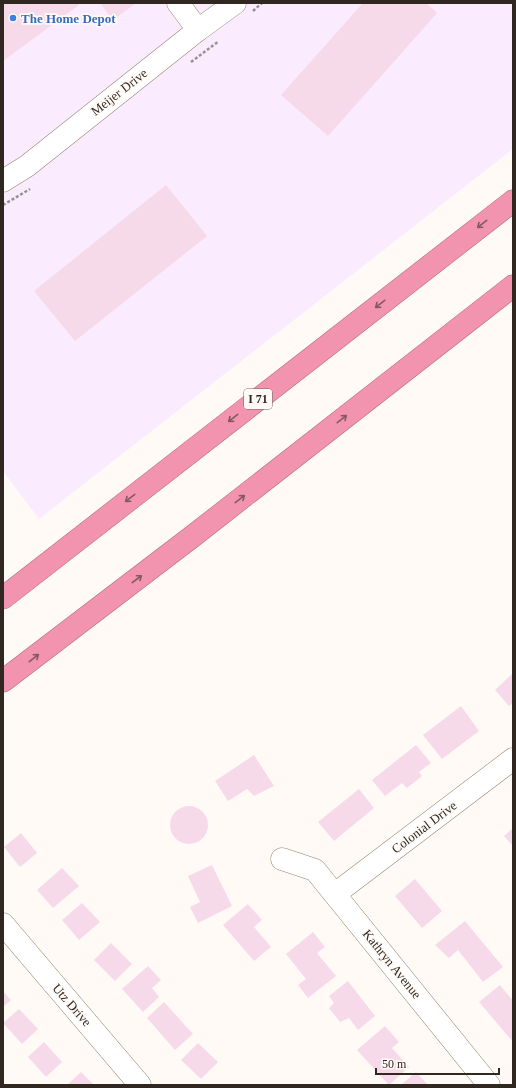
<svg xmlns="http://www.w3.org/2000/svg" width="516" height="1088" font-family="Georgia,serif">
	<rect width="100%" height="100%" fill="#fffaf6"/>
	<polygon fill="#faebfe" points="3,3 513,3 513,149 39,519 3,471"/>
	<g fill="#f7dae9">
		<polygon points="3,3 78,3 79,5 3,61"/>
		<polygon points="100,3 136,3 113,20"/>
		<polygon points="363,3 426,3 437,13 328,136 281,95"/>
		<polygon points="166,185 207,236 75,341 34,291"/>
		<polygon points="513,673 513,703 509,706 495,690"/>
		<polygon points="461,706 479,731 442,759 423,735"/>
		<polygon points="416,745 431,763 419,772 422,776 407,788 402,783 385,796 372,780"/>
		<polygon points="254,755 274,786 254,796 247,789 228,801 215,781"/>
		<polygon points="359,789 374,808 334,841 318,822"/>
		<circle cx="189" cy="825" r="19"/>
		<polygon points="513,828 513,846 504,836"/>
		<polygon points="21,833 37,853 20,867 4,847"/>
		<polygon points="212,865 232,906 198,923 190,907 200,902 188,876"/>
		<polygon points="62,868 79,886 53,908 37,890"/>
		<polygon points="415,879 442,911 422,928 395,896"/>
		<polygon points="82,903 100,922 79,940 62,920"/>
		<polygon points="248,904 262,920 254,927 271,947 254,961 223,925"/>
		<polygon points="465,921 503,967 483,982 458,950 449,958 435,945"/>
		<polygon points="313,932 325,947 317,953 336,976 308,998 298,985 306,979 286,954"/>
		<polygon points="111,943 132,964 115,981 94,960"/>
		<polygon points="148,966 161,980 152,988 159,997 143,1012 122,989"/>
		<polygon points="348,981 375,1016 358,1030 349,1018 340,1022 329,1008 334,1003 329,996"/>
		<polygon points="500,985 513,1001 513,1042 479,1002"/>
		<polygon points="3,991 11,1000 3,1007"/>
		<polygon points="164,1002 193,1034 175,1050 147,1018"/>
		<polygon points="19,1009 38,1029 22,1044 3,1023"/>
		<polygon points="385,1026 399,1042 392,1048 409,1067 389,1085 357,1050"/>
		<polygon points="44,1042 62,1062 46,1077 28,1057"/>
		<polygon points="198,1043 218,1062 201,1079 181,1060"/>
		<polygon points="81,1072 94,1085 67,1085"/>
		<polygon points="416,1072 428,1085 401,1085"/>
	</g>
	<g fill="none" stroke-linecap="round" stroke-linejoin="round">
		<defs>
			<g id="minor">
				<polyline points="178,3 198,30"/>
				<polyline points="3,181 27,166 198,30 235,3"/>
				<polyline points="282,859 315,870 489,1085"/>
				<polyline points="335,894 513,759"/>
				<polyline points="3,924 140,1085"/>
			</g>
			<g id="highway">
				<polyline points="3,598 513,201"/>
				<polyline points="3,681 193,536 513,286"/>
			</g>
		</defs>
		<use href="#minor" stroke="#988671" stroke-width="23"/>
		<use href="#highway" stroke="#ae6e7e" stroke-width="23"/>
		<g stroke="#98928c" stroke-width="2.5" stroke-dasharray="3 2" stroke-linecap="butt">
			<polyline points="253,11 262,3"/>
			<polyline points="191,62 219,41"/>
			<polyline points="3,205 30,189"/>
		</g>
		<use href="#minor" stroke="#fff" stroke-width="22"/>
		<use href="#highway" stroke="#f293b0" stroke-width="22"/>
	</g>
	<defs><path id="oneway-shaft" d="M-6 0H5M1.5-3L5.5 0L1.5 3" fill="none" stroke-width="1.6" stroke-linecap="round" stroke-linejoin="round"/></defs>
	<g stroke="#875861">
		<use href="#oneway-shaft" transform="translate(482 224) rotate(142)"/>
		<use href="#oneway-shaft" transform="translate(380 304) rotate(142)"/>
		<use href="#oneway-shaft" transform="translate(233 418) rotate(142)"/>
		<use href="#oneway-shaft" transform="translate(342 419) rotate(-38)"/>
		<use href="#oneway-shaft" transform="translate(130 498) rotate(142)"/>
		<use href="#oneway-shaft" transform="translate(240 499) rotate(-38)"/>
		<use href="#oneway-shaft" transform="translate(137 579) rotate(-37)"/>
		<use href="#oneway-shaft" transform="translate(34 658) rotate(-38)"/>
	</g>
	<circle fill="#3f7fe0" stroke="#fffaf6" stroke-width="1.5" cx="13" cy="18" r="4"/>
	<g text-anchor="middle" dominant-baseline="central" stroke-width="3.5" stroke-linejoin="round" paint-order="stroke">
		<rect fill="#fffaf6" stroke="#6e6760" stroke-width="1" x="244" y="389" width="28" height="20" rx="3"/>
		<g font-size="12" font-weight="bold" fill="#302820">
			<text x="258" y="399">I 71</text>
		</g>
		<g font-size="13" font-weight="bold" fill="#366cbe" stroke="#fffaf6" text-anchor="start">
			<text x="21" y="18">The Home Depot</text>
		</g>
		<g font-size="13" fill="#302820" stroke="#fffaf6">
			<text transform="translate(119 92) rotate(-38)">Meijer Drive</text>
			<text transform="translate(424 827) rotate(-37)">Colonial Drive</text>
			<text transform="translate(392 964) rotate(51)">Kathryn Avenue</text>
			<text transform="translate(72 1005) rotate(49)">Utz Drive</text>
		</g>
	</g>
	<rect width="516" height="1088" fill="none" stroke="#302820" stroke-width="8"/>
	<path d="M376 1068v6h123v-6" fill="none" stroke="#302820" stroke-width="2"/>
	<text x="382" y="1068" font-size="12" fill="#302820" stroke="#fffaf6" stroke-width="3" paint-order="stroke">50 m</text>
</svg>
